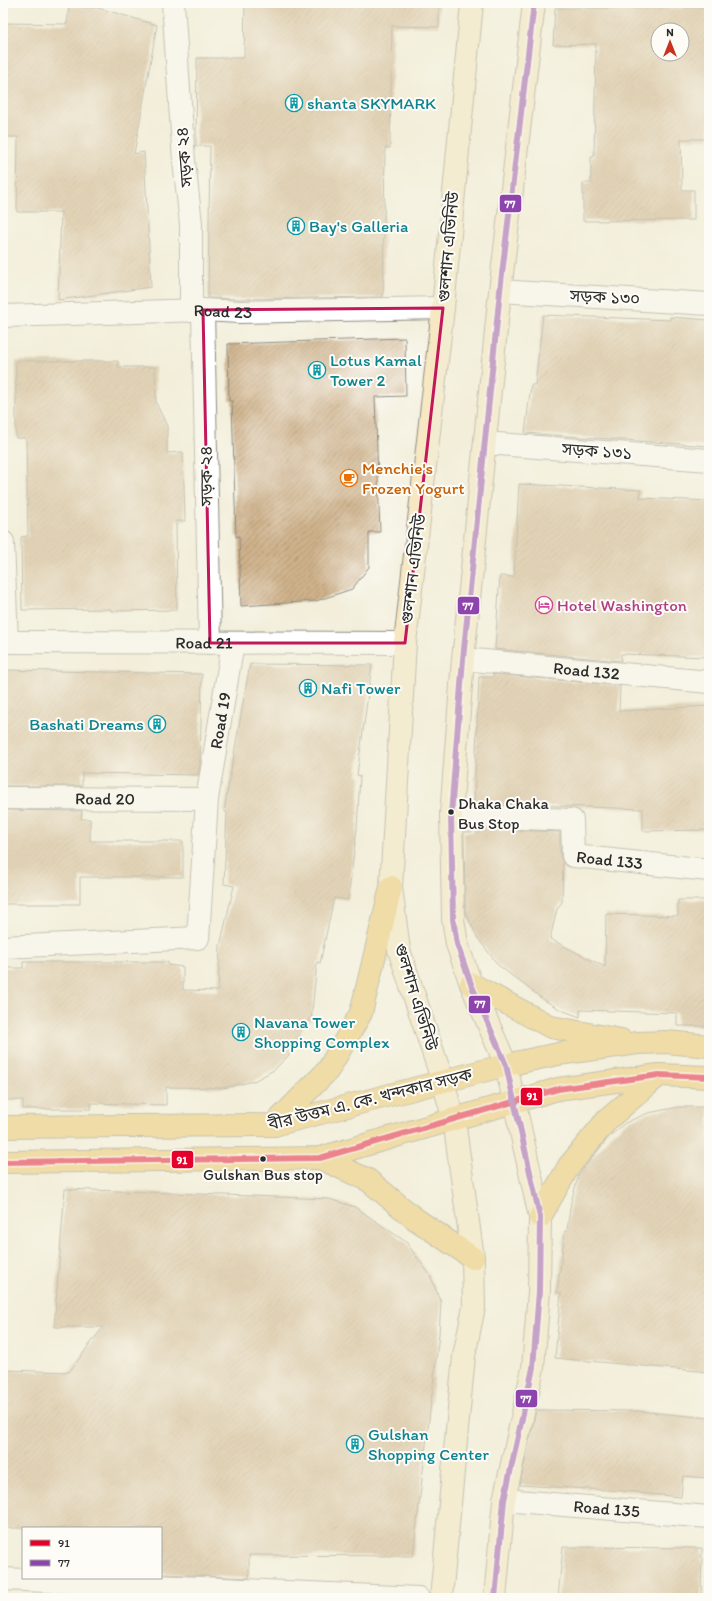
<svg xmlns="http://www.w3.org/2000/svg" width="712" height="1601" font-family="Itim,'Noto Sans Bengali',sans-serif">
	<defs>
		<pattern id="building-hatch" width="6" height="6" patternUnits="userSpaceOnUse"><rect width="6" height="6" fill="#cfb28b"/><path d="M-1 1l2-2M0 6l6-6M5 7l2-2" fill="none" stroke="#a89172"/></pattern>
	</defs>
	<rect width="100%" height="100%" fill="#fdfcf7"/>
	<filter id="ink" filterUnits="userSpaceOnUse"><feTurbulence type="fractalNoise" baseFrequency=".025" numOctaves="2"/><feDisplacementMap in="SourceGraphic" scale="8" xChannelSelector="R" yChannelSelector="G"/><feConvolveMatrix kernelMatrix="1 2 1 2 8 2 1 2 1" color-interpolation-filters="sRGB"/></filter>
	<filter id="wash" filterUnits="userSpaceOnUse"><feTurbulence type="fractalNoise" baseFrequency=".012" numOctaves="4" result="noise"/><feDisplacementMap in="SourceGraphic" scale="16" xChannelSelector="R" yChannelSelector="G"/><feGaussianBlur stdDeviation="0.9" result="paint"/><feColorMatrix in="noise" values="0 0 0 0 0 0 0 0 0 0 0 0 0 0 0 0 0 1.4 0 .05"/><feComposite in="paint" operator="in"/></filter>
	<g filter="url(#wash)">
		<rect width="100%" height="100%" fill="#f2eeda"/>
		<g id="blocks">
			<g fill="url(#building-hatch)" fill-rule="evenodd">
				<polygon points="245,3 439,3 439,27 392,26 390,148 385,148 383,297 240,299 208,298 210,146 196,146 197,58 244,58"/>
				<polygon points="69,7 98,8 157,25 134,154 144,152 151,287 58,300 61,212 17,212 18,137 3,137 3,23 67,24"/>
				<path d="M555,8h154v131h-28l1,51h12v30l-111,1v-38h8v-26h3l2,-113 -43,1zM658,30h24v24h-24z"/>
				<polygon points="543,315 670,320 670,317 709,320 709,446 525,433 531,385 535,385"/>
				<polygon points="405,338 406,396 375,397 380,532 369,532 369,567 352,589 316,601 241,606 239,536 236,537 232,401 229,401 228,344"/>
				<polygon points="16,361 118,361 118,367 155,367 156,403 167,426 167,453 183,452 185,521 176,521 177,610 111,611 111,609 22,610 21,537 28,536 26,438 16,438"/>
				<polygon points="519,484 641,490 640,498 709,501 708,657 621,654 621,661 495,649 500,576 514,577"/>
				<polygon points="250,664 372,665 357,775 360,776 357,828 348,900 334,898 320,963 317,962 311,1021 303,1022 298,1042 289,1055 274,1070 254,1081 223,1088 166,1087 166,1105 91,1103 91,1109 23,1109 23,1100 3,1100 3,968 23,968 23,962 168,962 168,965 183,967 183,990 218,991 220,946 234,886 224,884 227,812 224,811"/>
				<polygon points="3,670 202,674 200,765 198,775 82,773 82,786 3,786"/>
				<polygon points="494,674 620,686 619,711 709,706 709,830 643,831 643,809 474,803 479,677 493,677"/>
				<polygon points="3,810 82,811 81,819 90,819 90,841 183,841 183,877 80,877 80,904 3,904"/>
				<polygon points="473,828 560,832 560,856 563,863 562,902 557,909 550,939 605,967 606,914 678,916 678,900 709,900 709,1026 677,1026 677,1013 580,1010 580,1017 561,1010 544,1000 498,965 477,937 465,911 464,832 473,832"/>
				<polygon points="679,1107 709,1107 709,1372 555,1358 561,1293 557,1293 565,1231 567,1231 571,1202 579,1174 610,1136 625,1123 648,1113"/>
				<polygon points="65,1189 329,1199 355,1207 406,1242 430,1275 441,1302 439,1334 413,1556 249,1555 249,1578 161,1574 161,1528 3,1528 3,1370 69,1372 103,1327 54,1327"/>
				<polygon points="536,1410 638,1411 709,1418 709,1478 683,1476 681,1497 640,1493 640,1492 520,1485"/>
				<polygon points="563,1547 702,1548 701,1598 558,1598"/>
			</g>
		</g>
	</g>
	<g filter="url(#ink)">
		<use href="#blocks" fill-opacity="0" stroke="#8e8c82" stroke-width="1"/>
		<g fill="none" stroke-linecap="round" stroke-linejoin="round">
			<defs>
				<g id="street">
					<polyline points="173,3 184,161 191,224 191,311"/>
					<polyline points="500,291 709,304"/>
					<polyline points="203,310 210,643"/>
					<path id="s1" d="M3,316l200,-6 37,2 203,-4"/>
					<polyline points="485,443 709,460"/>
					<polyline points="3,542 7,642"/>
					<path id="s2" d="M3,642l402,1"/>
					<path id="s3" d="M463,659l246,23"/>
					<path id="s4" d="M3,798l204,1"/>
					<path id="s5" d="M451,815l121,5 1,36 136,14"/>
					<path id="s6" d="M3,947l195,-9 9,-139 26,-156"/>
					<path id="s7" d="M504,1500l205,17"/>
					<polyline points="3,1579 418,1598"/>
				</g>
				<g id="secondary">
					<polyline points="441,1598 464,1356 474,1307 473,1258 454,1120 443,1082 399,950 391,887 405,643 443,308 472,3"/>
					<polyline points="495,1598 504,1500 533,1368 539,1291 540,1217 506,1065 471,984 457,944 453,919 451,815 463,659 500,291 534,3"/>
				</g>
				<g id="primary">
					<polyline points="471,984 551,1027 621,1040"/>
					<polyline points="274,1125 328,1070 361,1013 391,887"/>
					<polyline points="3,1127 274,1125 506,1065 558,1054 638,1043 666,1042 709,1046"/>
					<polyline points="320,1158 368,1180 414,1218 473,1258"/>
					<polyline points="3,1162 320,1158 558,1089 659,1075 709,1077"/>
					<polyline points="540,1217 569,1166 607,1120 659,1075"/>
				</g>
			</defs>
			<use href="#street" stroke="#8e8c82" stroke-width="24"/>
			<use href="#secondary" stroke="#8e8c82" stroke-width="24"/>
			<use href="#primary" stroke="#8e8c82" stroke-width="24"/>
			<use href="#street" stroke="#fff" stroke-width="22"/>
			<use href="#secondary" stroke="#f7e8c3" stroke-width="22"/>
			<use href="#primary" stroke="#ecc669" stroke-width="22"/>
			<defs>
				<polyline id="bus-1" points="3,1162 320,1158 558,1089 659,1075 709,1077"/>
				<polyline id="bus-2" points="495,1598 504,1500 533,1368 539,1291 540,1217 506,1065 471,984 457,944 453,919 451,815 463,659 500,291 534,3"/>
			</defs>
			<use href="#bus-1" stroke="#fdfcf7" stroke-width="9"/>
			<use href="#bus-2" stroke="#fdfcf7" stroke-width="9"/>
			<use href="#bus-1" stroke="#e4002b" stroke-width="6"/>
			<use href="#bus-2" stroke="#8e44ad" stroke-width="6"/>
		</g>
	</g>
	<path d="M0 0H712V1601H0ZM443,308l-38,335h-195l-7,-333z" fill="#f2eeda" fill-opacity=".55" fill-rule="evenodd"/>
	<path fill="none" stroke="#c2185b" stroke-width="3" stroke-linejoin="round" d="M443,308l-38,335h-195l-7,-333z"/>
	<defs>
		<symbol id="building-ring" viewBox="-11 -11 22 22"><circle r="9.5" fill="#fdfcf7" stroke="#0f9aa8" stroke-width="1.5"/><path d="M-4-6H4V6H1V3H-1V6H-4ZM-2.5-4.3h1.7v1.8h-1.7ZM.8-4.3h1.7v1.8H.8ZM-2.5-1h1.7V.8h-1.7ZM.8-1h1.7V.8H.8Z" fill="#0f9aa8"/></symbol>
		<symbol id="cafe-ring" viewBox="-11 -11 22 22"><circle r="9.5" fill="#fdfcf7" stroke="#e8710a" stroke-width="1.5"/><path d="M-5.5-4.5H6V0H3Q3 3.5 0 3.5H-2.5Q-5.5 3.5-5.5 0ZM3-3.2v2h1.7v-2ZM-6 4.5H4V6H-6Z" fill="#e8710a"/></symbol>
		<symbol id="hotel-ring" viewBox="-11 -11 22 22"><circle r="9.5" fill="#fdfcf7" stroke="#d1479c" stroke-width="1.5"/><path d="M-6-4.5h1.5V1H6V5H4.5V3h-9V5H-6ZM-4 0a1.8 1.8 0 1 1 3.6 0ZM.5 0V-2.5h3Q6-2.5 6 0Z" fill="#d1479c"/></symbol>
	</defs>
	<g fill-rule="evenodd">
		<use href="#building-ring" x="284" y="93" width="20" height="20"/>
		<use href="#building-ring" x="286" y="216" width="20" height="20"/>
		<use href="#building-ring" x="307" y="360" width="20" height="20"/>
		<use href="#cafe-ring" x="339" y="468" width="20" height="20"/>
		<use href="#hotel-ring" x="534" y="595" width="20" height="20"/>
		<use href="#building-ring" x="298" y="678" width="20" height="20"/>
		<use href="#building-ring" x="147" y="714" width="20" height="20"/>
		<use href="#building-ring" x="231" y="1022" width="20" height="20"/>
		<use href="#building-ring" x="345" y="1434" width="20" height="20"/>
	</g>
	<g fill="#2b2b2b" stroke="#fdfcf7" stroke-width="1.5">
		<circle cx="451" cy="812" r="3.5"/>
		<circle cx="263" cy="1159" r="3.5"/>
	</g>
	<g text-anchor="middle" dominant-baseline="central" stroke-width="4" stroke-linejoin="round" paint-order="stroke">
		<g font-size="16" fill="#2b2b2b" stroke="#fdfcf7" text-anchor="start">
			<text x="458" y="803">Dhaka Chaka<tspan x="458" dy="20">Bus Stop</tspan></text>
			<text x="263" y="1174" text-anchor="middle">Gulshan Bus stop</text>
		</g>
		<g font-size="17" fill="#0d838f" stroke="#fdfcf7" text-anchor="start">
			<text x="307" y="103">shanta SKYMARK</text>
			<text x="309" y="226">Bay's Galleria</text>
			<text x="330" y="360">Lotus Kamal<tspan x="330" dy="20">Tower 2</tspan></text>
			<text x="321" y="688">Nafi Tower</text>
			<text x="144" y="724" text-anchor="end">Bashati Dreams</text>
			<text x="254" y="1022">Navana Tower<tspan x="254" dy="20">Shopping Complex</tspan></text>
			<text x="368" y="1434">Gulshan<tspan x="368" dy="20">Shopping Center</tspan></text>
		</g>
		<g font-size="17" fill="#2b2b2b" stroke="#fdfcf7">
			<text transform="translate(184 157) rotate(-95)">সড়ক ২৪</text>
			<text transform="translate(448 247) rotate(-85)">গুলশান এভিনিউ</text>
			<text transform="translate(605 297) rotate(3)">সড়ক ১৩০</text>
			<text stroke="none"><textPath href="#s1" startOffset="220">Road 23</textPath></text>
			<text transform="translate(597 451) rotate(4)">সড়ক ১৩১</text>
			<text transform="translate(206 476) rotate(-91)">সড়ক ২৪</text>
			<text transform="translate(413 569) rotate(-83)">গুলশান এভিনিউ</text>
			<text stroke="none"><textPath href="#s2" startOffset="201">Road 21</textPath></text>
			<text stroke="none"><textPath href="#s3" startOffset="124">Road 132</textPath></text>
			<text stroke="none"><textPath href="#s6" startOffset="414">Road 19</textPath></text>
			<text stroke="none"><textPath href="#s4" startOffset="102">Road 20</textPath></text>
			<text stroke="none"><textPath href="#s5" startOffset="194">Road 133</textPath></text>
			<text transform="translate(416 997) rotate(73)">গুলশান এভিনিউ</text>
			<text transform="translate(370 1099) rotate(-14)">বীর উত্তম এ. কে. খন্দকার সড়ক</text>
			<text stroke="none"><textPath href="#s7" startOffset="103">Road 135</textPath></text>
		</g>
		<g font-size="17" fill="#c56008" stroke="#fdfcf7" text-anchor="start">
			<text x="362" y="468">Menchie's<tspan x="362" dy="20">Frozen Yogurt</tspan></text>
		</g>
		<g font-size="17" fill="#b23c85" stroke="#fdfcf7" text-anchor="start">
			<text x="557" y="605">Hotel Washington</text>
		</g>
	</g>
	<g stroke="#fdfcf7" stroke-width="1.5">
		<rect x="499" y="194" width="23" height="19" rx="4" fill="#8e44ad"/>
		<rect x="457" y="596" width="23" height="19" rx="4" fill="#8e44ad"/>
		<rect x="468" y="995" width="23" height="19" rx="4" fill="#8e44ad"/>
		<rect x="520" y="1087" width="23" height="19" rx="4" fill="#e4002b"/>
		<rect x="171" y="1150" width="23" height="19" rx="4" fill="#e4002b"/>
		<rect x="515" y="1389" width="23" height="19" rx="4" fill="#8e44ad"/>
	</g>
	<g font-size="11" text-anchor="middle" font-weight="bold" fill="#fff">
		<text x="510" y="208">77</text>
		<text x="468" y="610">77</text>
		<text x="480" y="1008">77</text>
		<text x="532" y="1100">91</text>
		<text x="182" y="1164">91</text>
		<text x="526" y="1403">77</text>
	</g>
	<rect width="712" height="1601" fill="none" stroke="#fdfcf7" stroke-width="16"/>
	<rect x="22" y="1527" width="140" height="52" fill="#fdfcf7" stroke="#a9a8a5"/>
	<rect x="30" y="1540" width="20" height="6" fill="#e4002b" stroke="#a9a8a5"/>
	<text x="58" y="1547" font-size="12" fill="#2b2b2b">91</text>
	<rect x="30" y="1560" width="20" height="6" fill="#8e44ad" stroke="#a9a8a5"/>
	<text x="58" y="1567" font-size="12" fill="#2b2b2b">77</text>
	<g transform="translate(670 42)"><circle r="19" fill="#fdfcf7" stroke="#a9a8a5"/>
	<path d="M0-3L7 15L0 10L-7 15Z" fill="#c8321e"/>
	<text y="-6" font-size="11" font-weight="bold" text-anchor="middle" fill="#2b2b2b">N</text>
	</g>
</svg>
